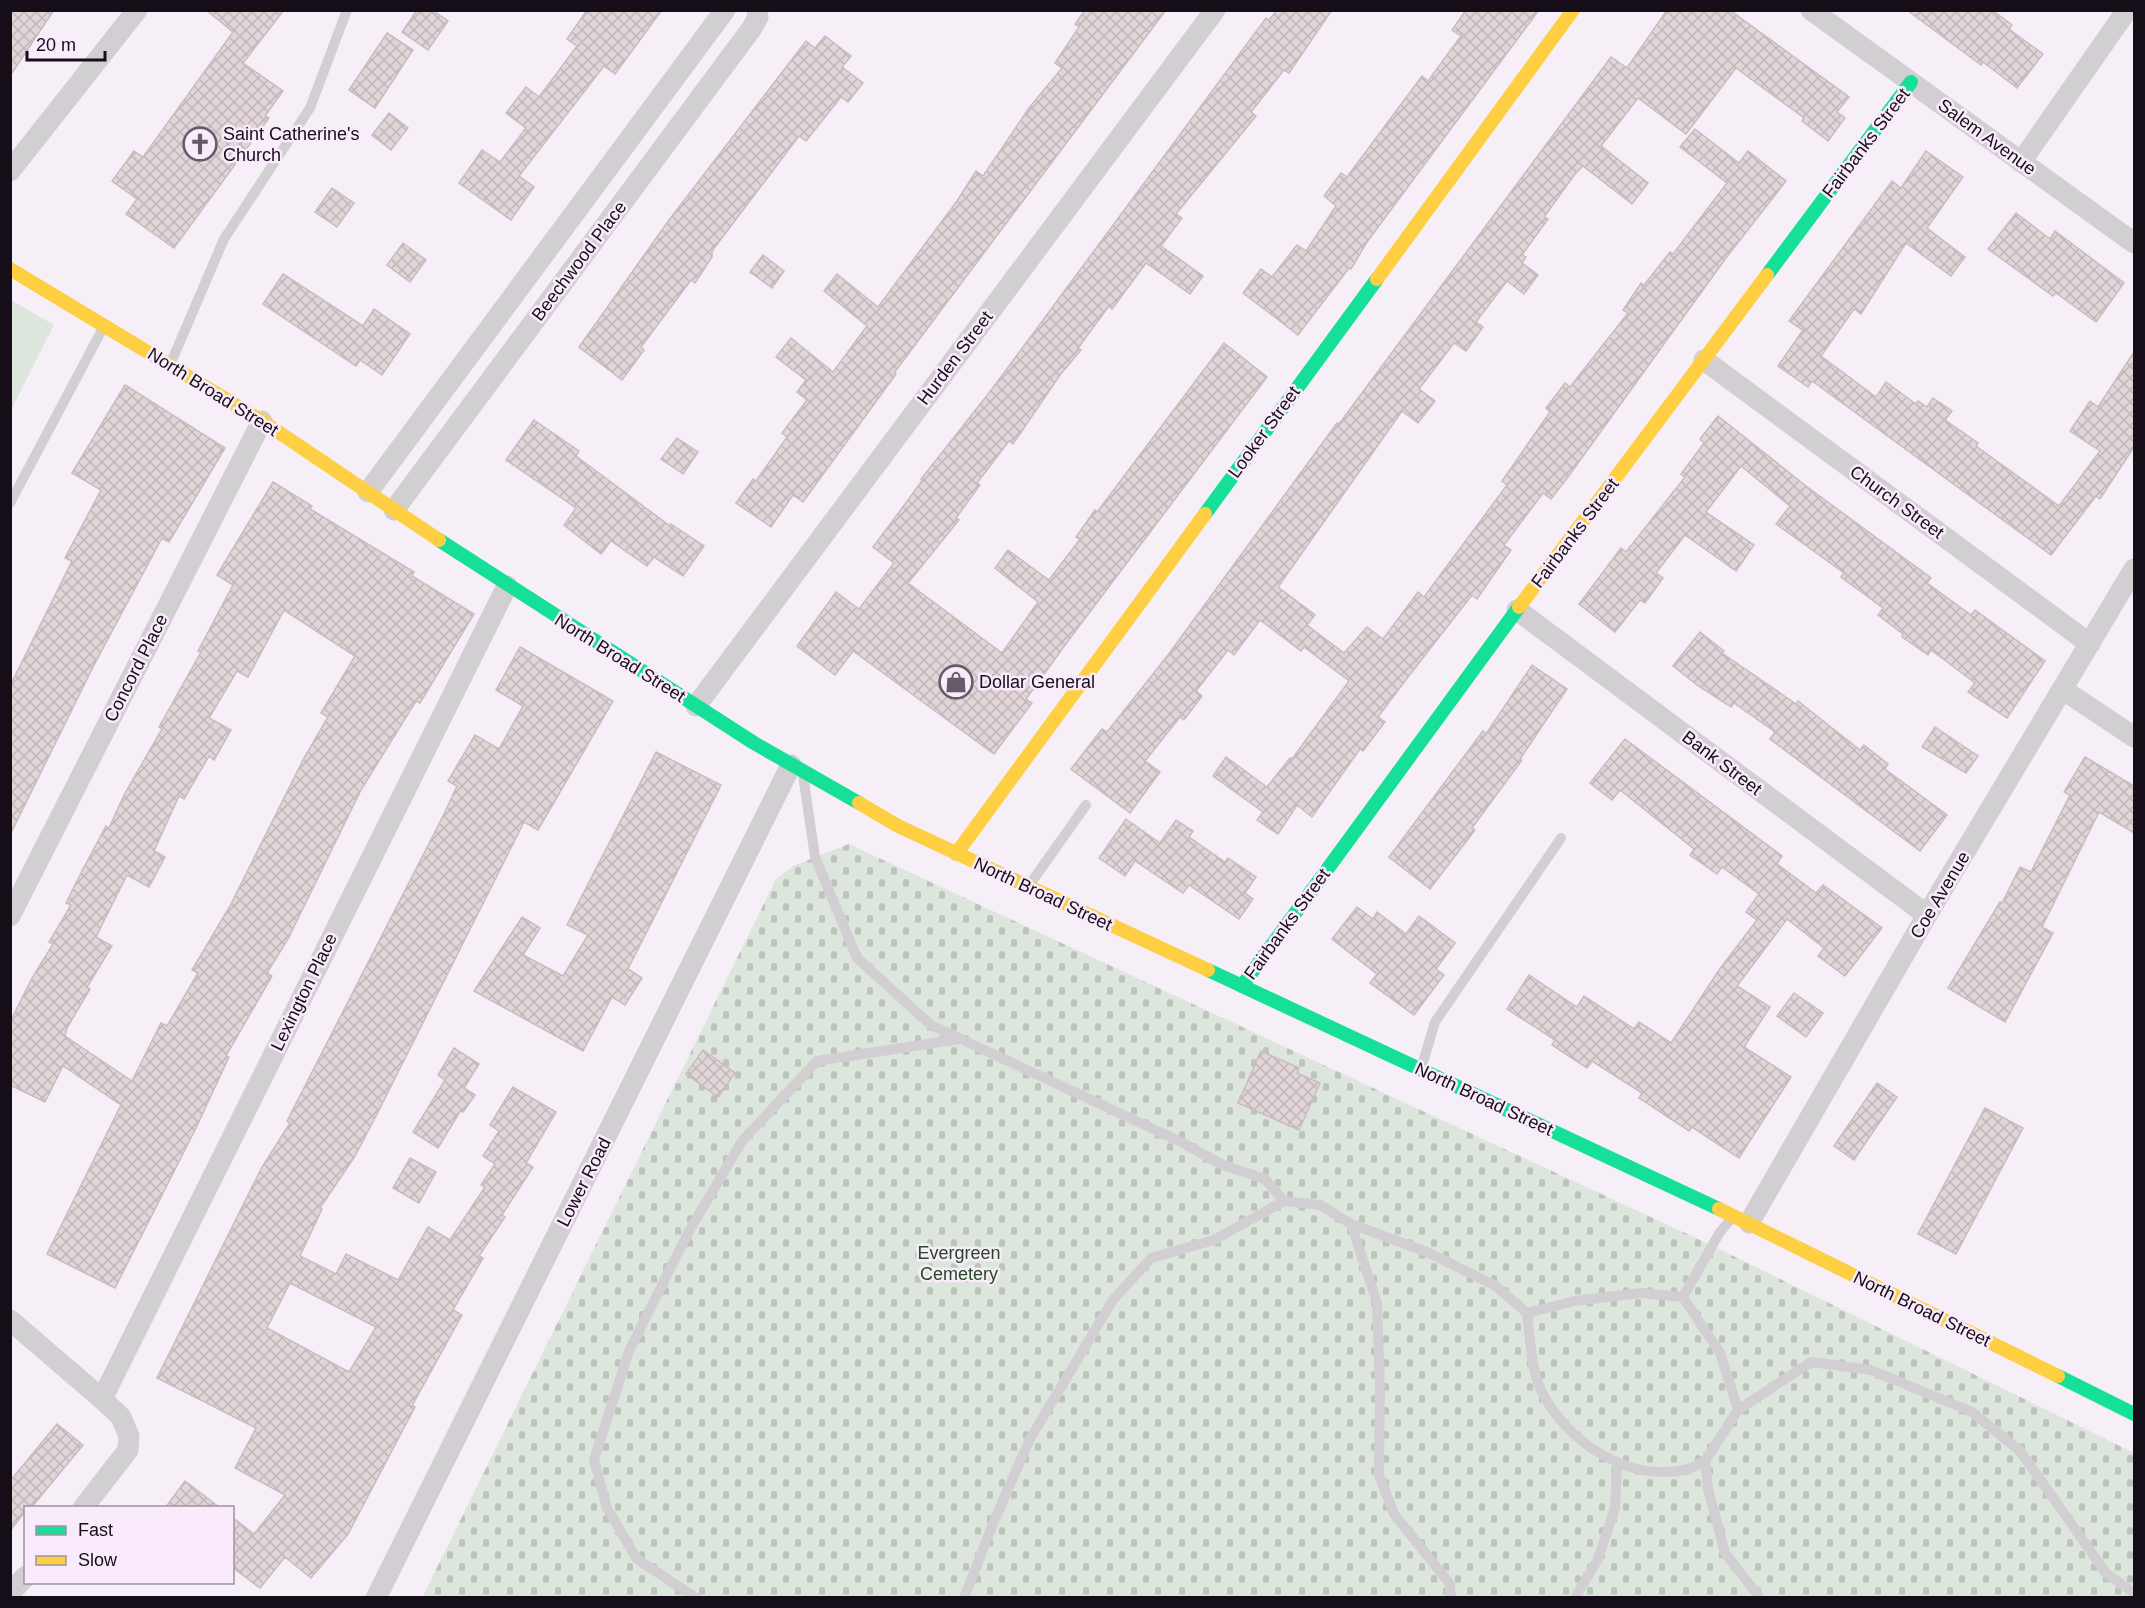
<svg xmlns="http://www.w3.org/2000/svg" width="2145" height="1608" font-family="Helvetica,sans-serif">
	<defs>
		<pattern id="cemetery-stones" width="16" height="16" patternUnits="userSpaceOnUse" patternTransform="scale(1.5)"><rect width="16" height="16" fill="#dde6dc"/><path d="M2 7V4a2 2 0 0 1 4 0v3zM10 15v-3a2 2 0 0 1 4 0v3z" fill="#bdc4bc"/></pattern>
		<pattern id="building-cross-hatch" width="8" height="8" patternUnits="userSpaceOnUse" patternTransform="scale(1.5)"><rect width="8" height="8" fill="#e1d5d8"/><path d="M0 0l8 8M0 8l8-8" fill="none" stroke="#c0b6b9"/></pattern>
	</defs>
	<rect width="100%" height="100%" fill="#f7eff8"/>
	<polygon fill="#dde6dc" points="11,300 54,325 11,410"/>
	<polygon fill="url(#cemetery-stones)" points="849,844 1713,1246 2134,1453 2134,1597 422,1598 776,879 793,866"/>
	<g fill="url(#building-cross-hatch)" stroke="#c8bcc0" stroke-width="1.5" fill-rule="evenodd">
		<polygon points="10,10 54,10 10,76"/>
		<polygon points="206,10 284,10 243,63 283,91 265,116 269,118 174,248 126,214 137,199 112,181 134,151 143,157 233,32"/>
		<polygon points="417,10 432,10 448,21 428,50 402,32"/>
		<polygon points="587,10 662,10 615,74 604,66 519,176 534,187 511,220 459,183 482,150 500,162 526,128 506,113 526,87 539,97 577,46 567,39"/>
		<polygon points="1085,10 1166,10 894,373 896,374 803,502 793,495 771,527 736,503 753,479 756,481 787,437 782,433 807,400 797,392 806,380 776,357 791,338 833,372 867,326 824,291 837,274 878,307 957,201 976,171 983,176 1029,108 1062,68 1055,63 1079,27 1075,24"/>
		<polygon points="1277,10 1332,10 1289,73 1284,70 1251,112 1256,116 1176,214 1182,218 1161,246 1203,276 1190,294 1146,263 1112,309 1109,306 1078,348 1081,350 1060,375 1013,444 1009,441 977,483 980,485 956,518 959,520 908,583 1002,653 1038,602 995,568 1008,550 1049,580 1080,539 1076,537 1095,510 1097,512 1224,343 1267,377 1068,641 1026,699 1032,703 994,754 853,651 835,675 797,646 836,592 859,609 894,563 873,547 922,481 921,479 992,389 1266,18 1269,20"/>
		<polygon points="1466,10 1539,10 1367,242 1351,269 1349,268 1298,335 1243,293 1261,269 1272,277 1297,245 1306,251 1336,206 1324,196 1341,173 1347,177 1422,76 1428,81 1461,36 1452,30"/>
		<polygon points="1667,10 1731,11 1849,97 1837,112 1845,118 1828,141 1802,121 1804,118 1736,68 1686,134 1638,98 1601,146 1648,183 1632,204 1583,166 1575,174 1544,217 1548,219 1522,255 1526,257 1522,263 1538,275 1524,294 1507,281 1476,322 1483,327 1466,351 1454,343 1419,389 1435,401 1418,423 1402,411 1278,587 1315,615 1307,625 1344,653 1367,627 1383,639 1418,592 1424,597 1507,485 1502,481 1550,412 1546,408 1565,383 1570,387 1628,313 1623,310 1641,283 1644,285 1670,252 1673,254 1727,183 1680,147 1695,129 1739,163 1748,151 1786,181 1726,258 1568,477 1551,499 1543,493 1504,545 1511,550 1477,599 1472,595 1408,677 1378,717 1385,722 1363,751 1360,749 1312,817 1297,805 1278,834 1257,820 1263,812 1213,776 1226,757 1267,787 1290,758 1292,759 1349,681 1304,647 1301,651 1260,620 1234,655 1228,650 1196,691 1202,696 1184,720 1180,717 1145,761 1160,772 1130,813 1071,769 1102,729 1107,732 1168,655 1337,423 1339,424 1611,57 1627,68"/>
		<polygon points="1907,10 1992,10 2012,25 2009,29 2043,54 2017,88 1983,62 1981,65"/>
		<polygon points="387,33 413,50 375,108 349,90"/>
		<polygon points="825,36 851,56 842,67 863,83 848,102 841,97 806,141 799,136 712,251 712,257 695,283 691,280 641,347 644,350 622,380 579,347 669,220 806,41 815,48"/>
		<polygon points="389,113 408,128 391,150 372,135"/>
		<polygon points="1926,151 1963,177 1927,228 1965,257 1951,276 1906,243 1861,314 1854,309 1821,356 1876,397 1886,382 1916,404 1918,401 1927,407 1933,398 1952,411 1945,420 1978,443 1976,446 2059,506 2100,451 2070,431 2090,401 2098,407 2134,352 2134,447 2100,499 2096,496 2051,555 1812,381 1808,387 1778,366 1803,330 1789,321 1892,181 1901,188"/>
		<polygon points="332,188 354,203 337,227 315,212"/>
		<polygon points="2016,213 2050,239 2055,231 2124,283 2096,322 2056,293 2053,296 1988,249"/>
		<polygon points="403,243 426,260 410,282 387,265"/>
		<polygon points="763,255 784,271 772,288 750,272"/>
		<polygon points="283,274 363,326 374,309 410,334 382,375 360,360 356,366 263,304"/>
		<polygon points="125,385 225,448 169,542 162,538 93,667 10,835 10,686 72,561 65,558 101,490 72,473"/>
		<polygon points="1718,416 1806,486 1931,578 1927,583 1971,615 1975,610 2045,661 2007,718 1968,692 1975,683 1931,650 1928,655 1902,637 1903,634 1878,615 1883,608 1841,577 1844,573 1776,524 1790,506 1741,466 1706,512 1754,545 1736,571 1685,535 1656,573 1663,578 1645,603 1640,600 1615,632 1579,604 1621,548 1626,552 1685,477 1681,474 1704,443 1700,439"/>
		<polygon points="534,420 579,451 576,456 670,526 671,524 704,546 683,576 654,557 647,566 611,541 601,554 564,525 576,508 506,460"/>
		<polygon points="677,438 698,452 683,474 661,459"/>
		<path d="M273,482l39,24 -2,3 104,63 -2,4 62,38 -54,89 -4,-2 -55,89 -73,149 -21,34 5,3 -46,80 3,1 -33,71 -81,160 -68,-34 74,-149 -58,-39 -18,36 -35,-17v-63l22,-44 21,-34 -4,-2 22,-37 -5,-2 17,-34 23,-43 3,2 16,-35 37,-64 -3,-2 42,-75 -3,-1 35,-66 -16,-10zM284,610l71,46 -34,57 7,4 -24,41 -74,148 -38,64 6,3 -31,53 -6,-3 -29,58 -67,-45 2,-8 23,-39 -3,-2 25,-41 -16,-9 31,-62 22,12 16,-30 -11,-6 25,-55 5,3 25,-43 5,4 17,-30 -22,-12 28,-47 11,6z"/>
		<polygon points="1700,632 1724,651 1722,653 1796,704 1798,701 1860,750 1864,745 1888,764 1885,769 1947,815 1920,851 1770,739 1775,732 1734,703 1731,707 1697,685 1673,666"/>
		<path d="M520,647l93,54 -75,129 -14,-8 -148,294 -21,40 -35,52 2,1 -22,47 36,18 10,-20 52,26 30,-53 22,13 35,-53 -4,-2 14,-21 -12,-8 16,-25 -9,-6 23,-38 43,25 -30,51 7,4 -31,48 3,2 -26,39 4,2 -30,52 9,5 -50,91 3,1 -67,127 -37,44 -26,-21 -25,31 -28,-21v-50l22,17 31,-39 -50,-27 21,-40 -99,-50 105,-211 28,-44 -3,-2 155,-303 15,-32 -9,-5 27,-46 24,14 24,-43 -27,-16zM290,1283l86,44 -27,45 -82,-44z"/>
		<polygon points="1532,665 1567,689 1520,759 1522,760 1472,828 1475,830 1430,889 1389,857 1483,731 1486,734"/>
		<polygon points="1935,727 1978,756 1966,773 1922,747"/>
		<polygon points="1625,739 1782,856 1777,864 1816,893 1823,885 1882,928 1845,976 1818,956 1824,948 1787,919 1737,986 1770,1007 1744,1047 1791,1077 1739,1158 1692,1127 1689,1131 1639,1098 1642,1093 1592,1061 1587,1068 1552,1045 1555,1040 1507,1009 1529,975 1577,1007 1584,996 1634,1029 1639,1022 1671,1043 1719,970 1757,920 1746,912 1759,894 1722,867 1717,874 1690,855 1694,849 1620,790 1612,800 1590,783"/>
		<polygon points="656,752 721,785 628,969 642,978 625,1005 612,997 583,1051 474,991 522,917 540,928 523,955 563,976 588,935 567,925"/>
		<polygon points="2085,757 2134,786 2134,833 2099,812 2042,927 2053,933 2005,1022 1948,988 2000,902 2002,903 2020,867 2031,872 2070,795 2064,792"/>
		<polygon points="1126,819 1160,843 1176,820 1193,831 1189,837 1225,862 1228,858 1256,877 1245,893 1253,899 1239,919 1189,885 1183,893 1135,861 1125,876 1099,858"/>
		<polygon points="1357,907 1373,919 1377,912 1406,934 1419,916 1455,943 1436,969 1444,975 1414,1015 1370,983 1377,974 1332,939"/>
		<polygon points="1794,993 1823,1013 1806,1037 1777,1016"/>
		<polygon points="454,1048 479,1064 464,1088 475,1095 463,1112 461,1110 438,1148 413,1132 445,1080 438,1075"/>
		<polygon points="703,1050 735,1073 718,1097 686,1074"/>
		<polygon points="1261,1051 1299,1068 1297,1073 1320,1083 1299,1130 1238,1103"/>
		<polygon points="1877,1083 1897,1097 1854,1160 1834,1146"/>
		<polygon points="1985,1108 2023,1128 1956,1254 1918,1234"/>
		<polygon points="410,1158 436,1172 419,1203 393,1188"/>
		<polygon points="57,1424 83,1445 31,1508 26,1508 26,1515 23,1514 10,1531 10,1481"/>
		<polygon points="185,1481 197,1490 220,1508 165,1508"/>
	</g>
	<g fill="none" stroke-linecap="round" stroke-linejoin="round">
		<g stroke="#d2cfd2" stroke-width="10">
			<polyline points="170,365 224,239 310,108 347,10"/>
			<polyline points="10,503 103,328"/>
			<polyline points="803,775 815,857 857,958 931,1025 1179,1141 1223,1165 1265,1179 1284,1201 1320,1205 1351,1224 1427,1252 1494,1285 1527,1313 1575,1301 1641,1293 1683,1297 1720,1232 1732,1218"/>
			<polyline points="1028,887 1086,805"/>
			<polyline points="1421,1069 1435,1022 1561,838"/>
			<polyline points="1351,1224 1377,1303 1380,1388 1379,1475 1394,1514 1450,1584 1451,1598"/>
			<polyline points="1683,1297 1720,1353 1738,1410 1811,1362 1871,1370 1972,1412 2020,1451 2106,1573 2134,1593"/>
			<path d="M1527,1313c3,22 4,57 14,77 24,50 85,92 143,80 7,-1 14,-6 21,-9"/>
			<polyline points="1738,1410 1705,1461 1708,1489 1725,1553 1760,1598"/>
			<polyline points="696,1598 637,1559 607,1508 594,1460 629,1351 688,1233 742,1141 817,1061 960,1039"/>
			<polyline points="964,1598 994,1521 1030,1439 1113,1300 1151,1258 1214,1240 1284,1201"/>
			<polyline points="1575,1598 1598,1559 1615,1508 1617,1463"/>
		</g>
		<g stroke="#d2cfd2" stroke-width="21">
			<polyline points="1811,10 2134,243"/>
			<polyline points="2021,162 2127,10"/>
			<polyline points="10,171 137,10"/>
			<polyline points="1704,360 2090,644"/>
			<polyline points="368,492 725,10"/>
			<polyline points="394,510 752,28 758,17 757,10"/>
			<polyline points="1517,610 1927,915"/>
			<polyline points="2062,689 2134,737"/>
			<polyline points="696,706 1215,10"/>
			<polyline points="10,916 262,421"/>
			<polyline points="1749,1223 1927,915 2134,569"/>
			<polyline points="10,1320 102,1399 121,1417 129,1436 128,1450 83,1508"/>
			<polyline points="102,1399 507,586"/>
			<polyline points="10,1593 26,1576"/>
			<polyline points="376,1598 791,765"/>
		</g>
		<g stroke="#16e098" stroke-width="14">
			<polyline points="1767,275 1911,82"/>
			<polyline points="1205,514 1377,279"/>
			<polyline points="439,540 754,743 859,803"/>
			<polyline points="1208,970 1719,1209"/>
			<polyline points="1242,986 1519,607"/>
			<polyline points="2058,1376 2134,1414"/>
		</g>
		<g stroke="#ffcf43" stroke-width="14">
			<polyline points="10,269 262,421 439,540"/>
			<polyline points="1377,279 1573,10"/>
			<polyline points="1519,607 1767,275"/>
			<polyline points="859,803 898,826 1208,970"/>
			<polyline points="956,854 1205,514"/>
			<polyline points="1719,1209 2058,1376"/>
		</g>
	</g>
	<defs>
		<symbol id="church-ring" viewBox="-11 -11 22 22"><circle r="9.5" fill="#faebfc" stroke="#645c66" stroke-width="1.5"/><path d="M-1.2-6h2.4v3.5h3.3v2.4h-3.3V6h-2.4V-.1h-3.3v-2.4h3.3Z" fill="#645c66"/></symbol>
		<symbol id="shop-ring" viewBox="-11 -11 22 22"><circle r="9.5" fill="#faebfc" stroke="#645c66" stroke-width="1.5"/><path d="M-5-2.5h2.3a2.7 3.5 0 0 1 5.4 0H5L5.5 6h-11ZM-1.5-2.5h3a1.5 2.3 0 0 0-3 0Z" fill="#645c66"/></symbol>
	</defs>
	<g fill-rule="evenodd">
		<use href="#church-ring" x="181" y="125" width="38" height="38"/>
		<use href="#shop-ring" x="937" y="663" width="38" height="38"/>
	</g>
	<g text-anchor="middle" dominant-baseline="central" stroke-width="5" stroke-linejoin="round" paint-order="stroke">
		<g font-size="18" fill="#150d17" stroke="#faebfc" text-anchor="start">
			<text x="223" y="134">Saint Catherine's<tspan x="223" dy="21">Church</tspan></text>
			<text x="979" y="682">Dollar General</text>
		</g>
		<g font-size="18" fill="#150d17" stroke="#faebfc">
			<text transform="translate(1987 137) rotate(36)">Salem Avenue</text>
			<text transform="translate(1866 143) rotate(-53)">Fairbanks Street</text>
			<text transform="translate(579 261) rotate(-53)">Beechwood Place</text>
			<text transform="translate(955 358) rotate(-53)">Hurden Street</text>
			<text transform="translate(213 392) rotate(32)">North Broad Street</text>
			<text transform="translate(1264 432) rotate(-54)">Looker Street</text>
			<text transform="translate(1897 502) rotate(36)">Church Street</text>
			<text transform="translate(1575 533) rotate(-53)">Fairbanks Street</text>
			<text transform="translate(620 658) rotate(32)">North Broad Street</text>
			<text transform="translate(136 668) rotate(-63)">Concord Place</text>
			<text transform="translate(1722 763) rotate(37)">Bank Street</text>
			<text transform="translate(1043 894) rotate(25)">North Broad Street</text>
			<text transform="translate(1940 895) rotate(-59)">Coe Avenue</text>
			<text transform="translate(1287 924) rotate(-54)">Fairbanks Street</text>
			<text transform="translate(304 992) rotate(-64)">Lexington Place</text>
			<text transform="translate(1484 1099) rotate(25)">North Broad Street</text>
			<text transform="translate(584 1182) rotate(-63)">Lower Road</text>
			<text transform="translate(1922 1309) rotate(26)">North Broad Street</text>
		</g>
		<g font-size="18" fill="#204c20" stroke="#faebfc">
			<text x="959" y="1253">Evergreen<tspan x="959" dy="21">Cemetery</tspan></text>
		</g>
	</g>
	<rect width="2145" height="1608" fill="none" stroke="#150d17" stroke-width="24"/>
	<rect x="24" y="1506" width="210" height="78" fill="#faebfc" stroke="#9e92a0" stroke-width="1.5"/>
	<rect x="36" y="1526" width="30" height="9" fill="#16e098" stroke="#9e92a0" stroke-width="1.5"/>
	<text x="78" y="1536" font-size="18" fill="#150d17">Fast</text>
	<rect x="36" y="1556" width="30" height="9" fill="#ffcf43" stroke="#9e92a0" stroke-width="1.5"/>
	<text x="78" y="1566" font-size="18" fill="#150d17">Slow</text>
	<path d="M27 51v9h78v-9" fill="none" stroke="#150d17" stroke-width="3"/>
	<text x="36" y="51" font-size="18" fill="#150d17" stroke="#faebfc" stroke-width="4.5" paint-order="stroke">20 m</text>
</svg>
